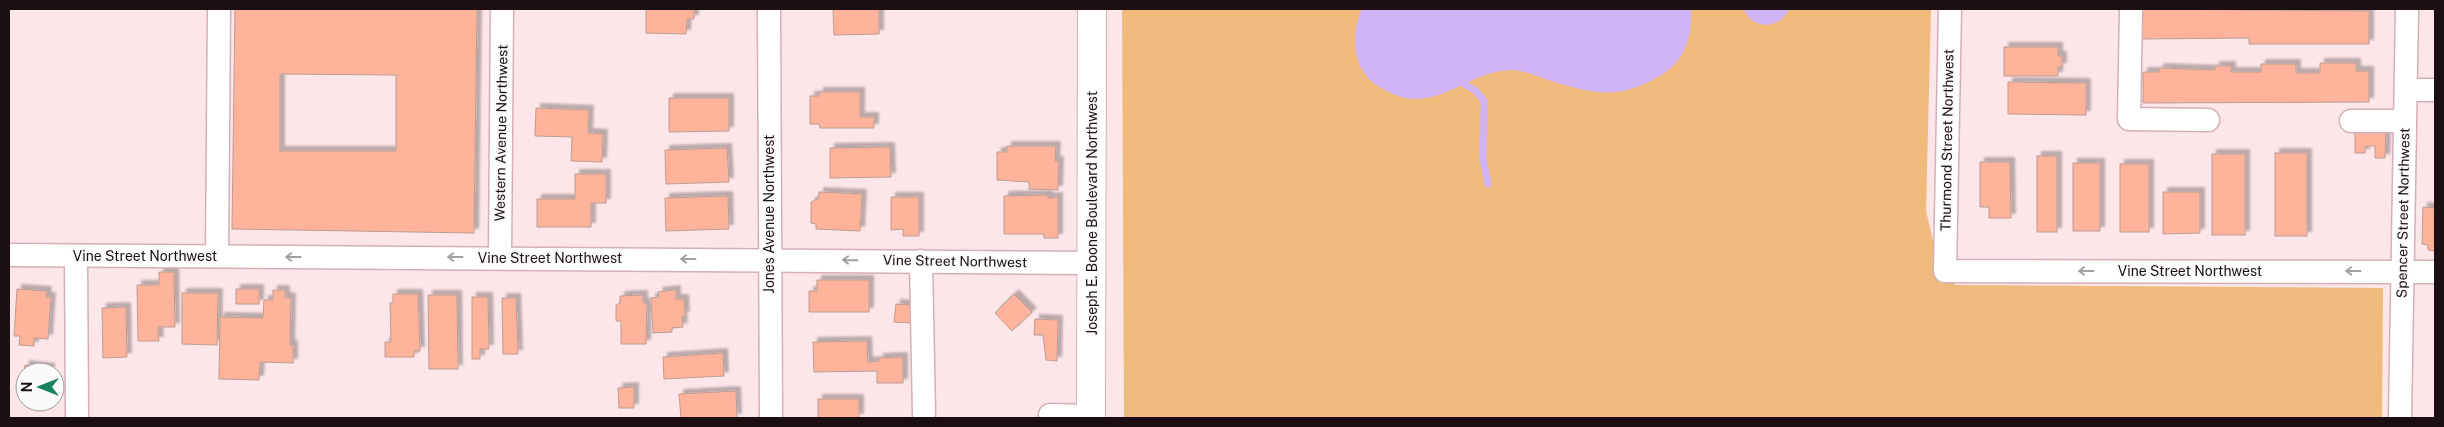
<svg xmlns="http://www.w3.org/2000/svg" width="2444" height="427" font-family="'Public Sans',sans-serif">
	<defs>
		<filter id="shadow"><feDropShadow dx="4.5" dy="-4.5" stdDeviation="1" flood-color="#0004"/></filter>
	</defs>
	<rect width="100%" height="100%" fill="#fde6e9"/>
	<polygon fill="#efba7c" points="1122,9 1931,9 1926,211 1942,278 1956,285 2383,288 2382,418 1124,418"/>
	<g fill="#d0b3f4">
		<path d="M1362,9h329c2,26 -6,51 -28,65 -43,27 -70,20 -115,6 -11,-4 -26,-10 -37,-10 -45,1 -76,46 -122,22 -11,-5 -20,-11 -26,-21 -11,-18 -10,-43 -1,-62z"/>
		<path d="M1744,9h45c-8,20 -37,22 -45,0z"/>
	</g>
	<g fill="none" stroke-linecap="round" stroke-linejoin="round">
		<polyline stroke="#d0b3f4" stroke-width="7" points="1464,84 1476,91 1484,101 1483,158 1488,184"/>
	</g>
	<g fill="#ffb39a" stroke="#bc9c92" fill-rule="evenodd" filter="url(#shadow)">
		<path d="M235,9h242l-3,224 -242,-4zM280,74l116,1v76h-116z"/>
		<polygon points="646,9 694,9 694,19 687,19 686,34 646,33"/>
		<polygon points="833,9 879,9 879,34 834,35"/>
		<polygon points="2141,9 2369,11 2369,44 2249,44 2249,38 2141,39"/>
		<polygon points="2004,47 2058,47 2058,56 2062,56 2062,67 2058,67 2058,76 2004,76"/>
		<polygon points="2320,63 2356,63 2356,71 2369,71 2369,102 2143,103 2143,72 2159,72 2159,68 2215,70 2215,66 2231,66 2231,72 2261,72 2261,64 2296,64 2296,73 2320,73"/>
		<polygon points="2008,82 2086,83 2086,115 2008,114"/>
		<polygon points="819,92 860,92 860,117 874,117 874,128 820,128 819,124 810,124 810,96 819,96"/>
		<polygon points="669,98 729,98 729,131 669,132"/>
		<polygon points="536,108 589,110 588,133 603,134 602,162 571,161 572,137 535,136"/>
		<polygon points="2386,130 2385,158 2375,158 2375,146 2365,146 2365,153 2355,153 2355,131"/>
		<polygon points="1007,146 1056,146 1055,161 1059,161 1058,190 1029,189 1029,182 997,180 997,152 1007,152"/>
		<polygon points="890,147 891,177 830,178 830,148"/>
		<polygon points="727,148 729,182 666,184 665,150"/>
		<rect x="2275" y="153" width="32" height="83"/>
		<rect x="2212" y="154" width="33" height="81"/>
		<rect x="2037" y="156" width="20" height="76"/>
		<polygon points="1980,162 2010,162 2011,218 1989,218 1989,207 1980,207"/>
		<rect x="2073" y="163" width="27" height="68"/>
		<rect x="2120" y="164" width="29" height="68"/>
		<polygon points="575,174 606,174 606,203 591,203 591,227 537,227 537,199 575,199"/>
		<polygon points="819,192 862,194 860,231 816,229 816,224 811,223 811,202 819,198"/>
		<polygon points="2163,192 2200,192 2200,233 2163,234"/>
		<polygon points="1048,195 1048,198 1058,197 1058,238 1044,238 1044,234 1004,234 1004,196"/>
		<polygon points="728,196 729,229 666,231 665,198"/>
		<polygon points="891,197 919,197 919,236 903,236 903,229 891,230"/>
		<polygon points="2423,207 2435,208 2435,251 2428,250 2428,245 2422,244"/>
		<polygon points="159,272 174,272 175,327 158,327 159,341 138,341 137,285 159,285"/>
		<polygon points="817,280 869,280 869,312 809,312 809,291 817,291"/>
		<polygon points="17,289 47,291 46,297 51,297 48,339 34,338 34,346 19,345 20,336 14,336"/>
		<rect x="236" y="289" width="23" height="15"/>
		<polygon points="273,290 285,290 285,297 291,298 290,345 293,345 293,363 260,362 259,380 219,379 220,317 263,318 264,300 273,300"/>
		<polygon points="676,290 676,299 684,299 685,316 682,316 683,327 672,328 672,332 653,333 651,298 659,297 658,292"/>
		<polygon points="182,293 218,293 217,345 182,344"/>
		<polygon points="393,294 418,294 420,351 414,351 414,357 385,357 385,342 391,342 390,303 393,303"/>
		<polygon points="1014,294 1032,312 1012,331 995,313"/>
		<polygon points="428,295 457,295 458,369 429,369"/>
		<polygon points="643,295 643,303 647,303 646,344 621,344 621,321 616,321 616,305 620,303 620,296"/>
		<polygon points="472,297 488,297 489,349 480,349 480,359 472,359"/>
		<polygon points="502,298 516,298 518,354 503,354"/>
		<polygon points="896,304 912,305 911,323 894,322"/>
		<polygon points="126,307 127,357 103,358 102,308"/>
		<polygon points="1035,319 1058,320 1057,361 1046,360 1043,335 1034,335"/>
		<polygon points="867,341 868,362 879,361 879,358 903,357 903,383 877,383 877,371 814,372 813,342"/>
		<polygon points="723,353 724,376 664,379 663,357"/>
		<polygon points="25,365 50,368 50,372 25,372 25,393 21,392"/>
		<polygon points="634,387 634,408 619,408 618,388"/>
		<polygon points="736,391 737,418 681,418 679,394"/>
		<rect x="818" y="399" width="41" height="19"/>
	</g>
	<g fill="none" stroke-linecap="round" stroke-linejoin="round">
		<defs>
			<g id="minor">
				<polyline points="769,9 771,418"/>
				<polyline points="1950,9 1945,271 2435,272"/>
				<polyline points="2131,9 2129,119 2208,120"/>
				<polyline points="2406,90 2435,90"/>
				<polyline points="2351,121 2405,121"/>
				<polyline points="9,255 1091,263"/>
				<polyline points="76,256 77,418"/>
				<polyline points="217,256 219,9"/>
				<polyline points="500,257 502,9"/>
				<polyline points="921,261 924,414"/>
				<polyline points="1050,415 1091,416"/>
				<polyline points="2400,418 2407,9"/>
			</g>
			<polyline id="major" points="1091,418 1092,9"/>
		</defs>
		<use href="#minor" stroke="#d4b0b6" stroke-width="25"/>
		<use href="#major" stroke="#d4b0b6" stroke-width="30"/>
		<use href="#minor" stroke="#fff" stroke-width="22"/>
		<use href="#major" stroke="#fff" stroke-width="28"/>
	</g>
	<defs><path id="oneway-shaft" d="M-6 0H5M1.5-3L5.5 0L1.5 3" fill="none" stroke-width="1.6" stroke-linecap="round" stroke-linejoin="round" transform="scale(1.25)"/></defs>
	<g stroke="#a49fa0">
		<use href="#oneway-shaft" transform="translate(293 257) rotate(-180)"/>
		<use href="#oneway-shaft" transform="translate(455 257) rotate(-180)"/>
		<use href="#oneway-shaft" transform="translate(688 259) rotate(-180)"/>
		<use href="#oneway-shaft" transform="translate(850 260) rotate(-179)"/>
		<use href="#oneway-shaft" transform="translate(2086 271) rotate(180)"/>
		<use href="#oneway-shaft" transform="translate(2353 271) rotate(180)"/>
	</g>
	<g text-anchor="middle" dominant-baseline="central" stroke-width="4" stroke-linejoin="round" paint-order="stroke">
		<g font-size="14" fill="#1b0f11" stroke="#fafafa">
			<text transform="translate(501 133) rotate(-89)">Western Avenue Northwest</text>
			<text transform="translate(1947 140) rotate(-89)">Thurmond Street Northwest</text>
			<text transform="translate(1092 213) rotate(-90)">Joseph E. Boone Boulevard Northwest</text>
			<text transform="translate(2403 213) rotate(-89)">Spencer Street Northwest</text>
			<text transform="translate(769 214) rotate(-90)">Jones Avenue Northwest</text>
			<text x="145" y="256">Vine Street Northwest</text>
			<text x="550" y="258">Vine Street Northwest</text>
			<text transform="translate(955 261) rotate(1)">Vine Street Northwest</text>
			<text x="2190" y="271">Vine Street Northwest</text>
		</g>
	</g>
	<rect width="2444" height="427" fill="none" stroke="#1b0f11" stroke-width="20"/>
	<g transform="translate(40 387) rotate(270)"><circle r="24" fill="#fafafa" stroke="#a19c9d"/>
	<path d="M0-4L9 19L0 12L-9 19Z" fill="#17835f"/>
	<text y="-8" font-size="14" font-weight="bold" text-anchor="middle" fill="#1b0f11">N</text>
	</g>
</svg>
